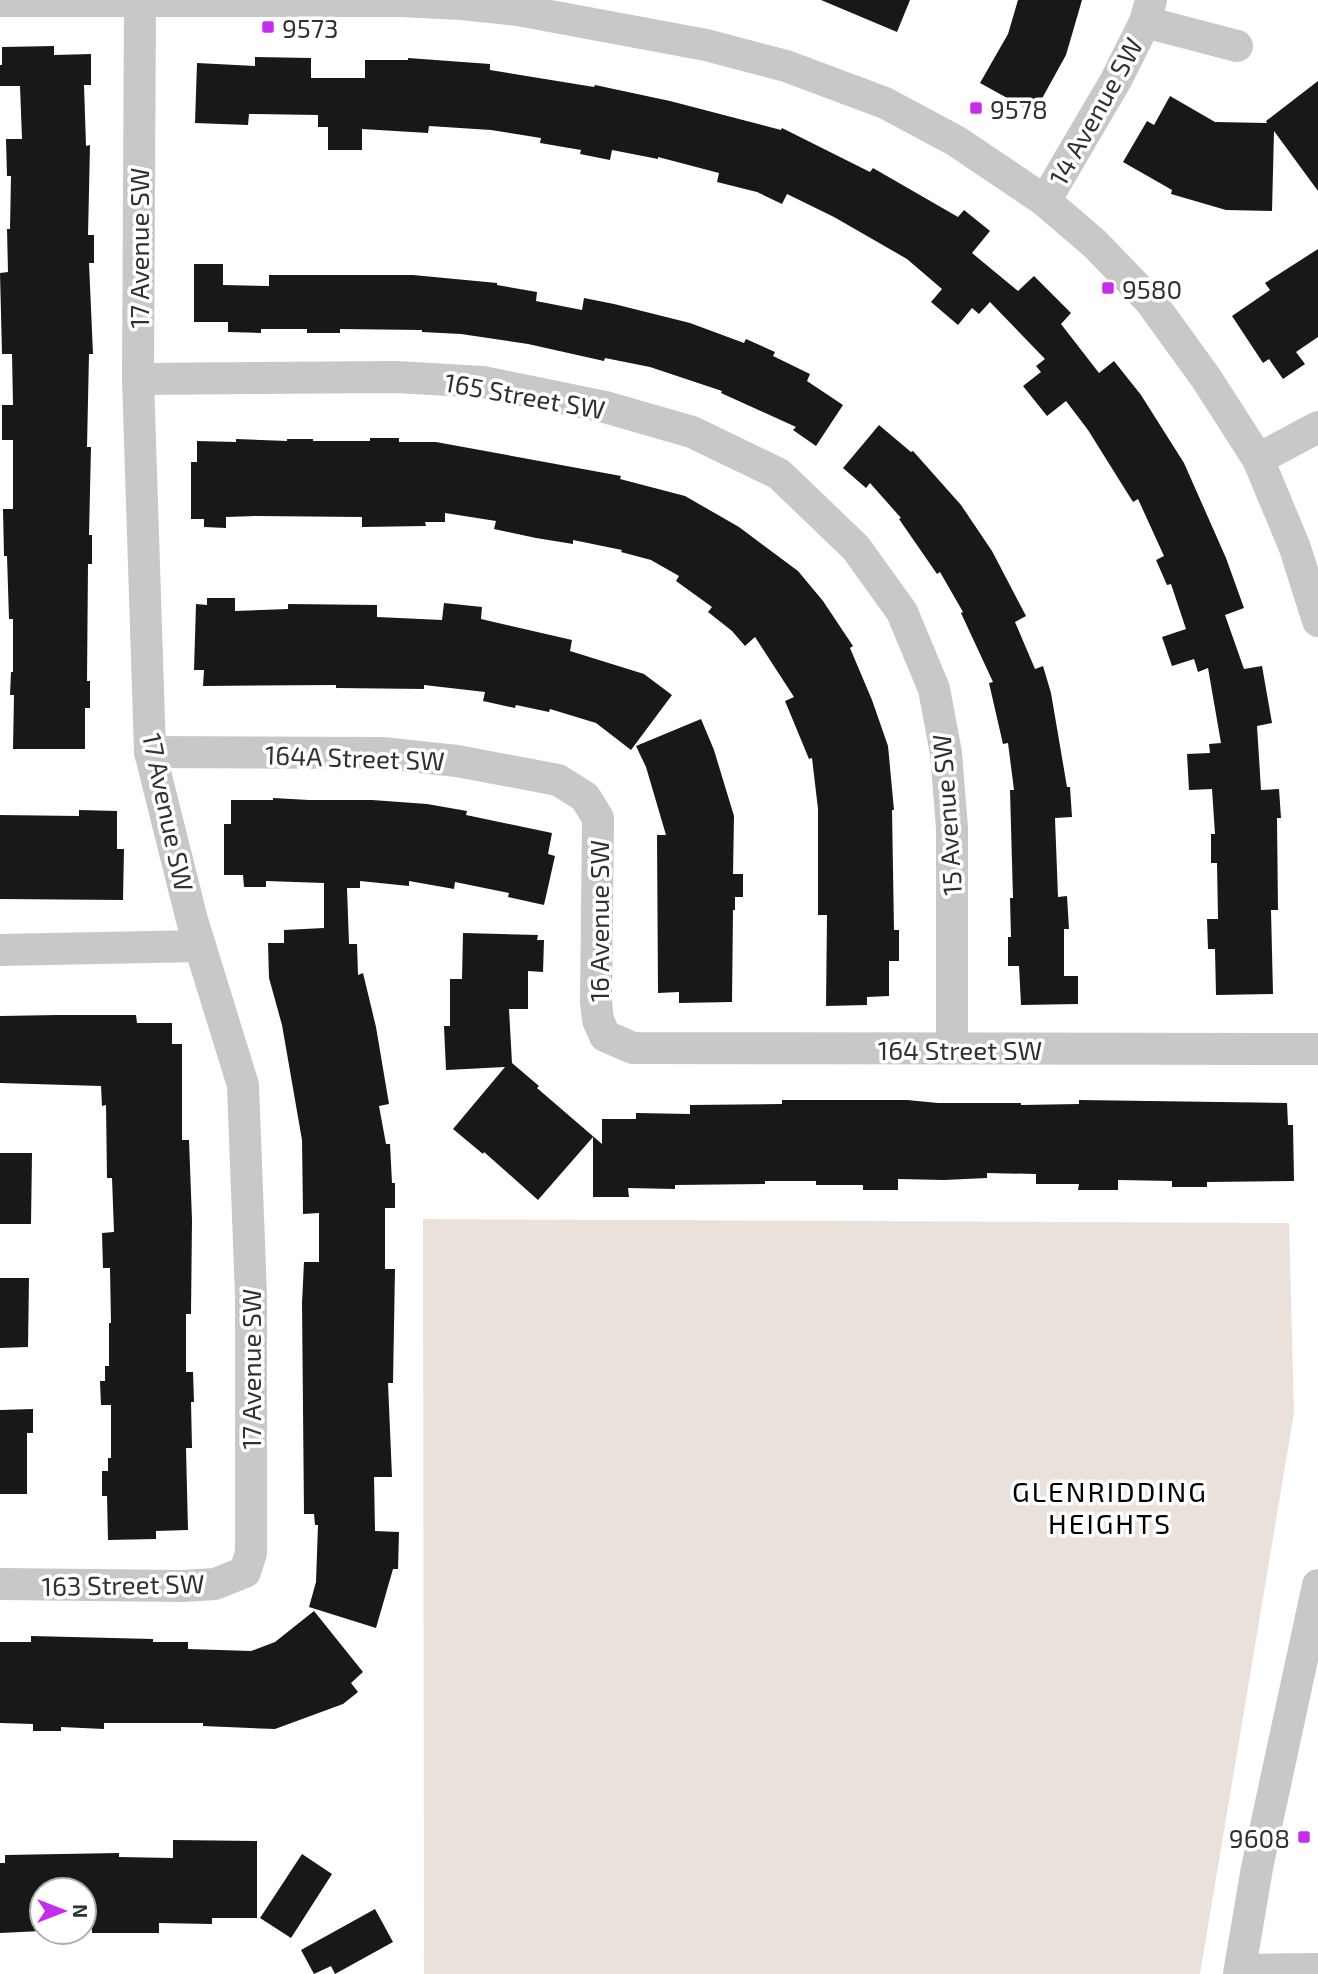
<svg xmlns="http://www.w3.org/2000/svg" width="1318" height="1974" font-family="'Exo 2',sans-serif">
	<rect width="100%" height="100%" fill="#fff"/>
	<polygon fill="#ebe1db" points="423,1219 1289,1223 1294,1413 1200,1974 424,1974"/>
	<g fill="#181818">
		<polygon points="821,0 910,0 897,32"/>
		<polygon points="1018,0 1082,0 1066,55 1034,113 980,83 1008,34"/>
		<polygon points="54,46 54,55 91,54 91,85 84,85 86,146 90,145 88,235 94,235 94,263 89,263 93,354 89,354 87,447 91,447 89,535 92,535 92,564 88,564 87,681 90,681 90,708 85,708 85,749 13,749 14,695 10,695 11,672 13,672 13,619 9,619 7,556 4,556 3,509 13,509 13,440 2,440 2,405 13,405 12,354 2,354 0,273 8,272 7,229 10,229 11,176 7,176 6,139 22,139 20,86 0,86 0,65 2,65 2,47"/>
		<polygon points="255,57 311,58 311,78 365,78 365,60 408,60 408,58 490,64 490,70 594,87 595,85 670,101 781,130 782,128 870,172 873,168 958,217 964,210 990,231 972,253 1018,291 1034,276 1071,313 1061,324 1099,373 1114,361 1141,395 1184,463 1226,558 1244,608 1225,615 1244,669 1262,666 1272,723 1257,726 1261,790 1279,789 1281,818 1277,818 1278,910 1271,910 1273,994 1216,995 1215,949 1208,949 1207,919 1218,919 1217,863 1211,863 1211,834 1215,834 1212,789 1189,790 1187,754 1210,753 1209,744 1221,743 1208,668 1198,672 1194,659 1172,666 1162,637 1186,629 1171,584 1167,585 1156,560 1164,556 1138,499 1133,502 1088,430 1066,401 1047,416 1023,386 1041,372 1036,366 1045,359 990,302 979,314 972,308 958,325 931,302 942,289 907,259 834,217 787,194 782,204 757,192 717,182 719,173 658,157 658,159 612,150 610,160 580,154 581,150 540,143 541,138 491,130 429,126 428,133 362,129 362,150 328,150 328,127 318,127 318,115 249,114 248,125 195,123 197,63 255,66"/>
		<polygon points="1318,81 1318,191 1274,131 1272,211 1226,210 1171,194 1172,190 1123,162 1147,121 1154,125 1170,96 1215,122 1267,123 1266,121"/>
		<polygon points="1318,249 1318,337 1296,352 1305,364 1283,379 1269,359 1263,363 1232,316 1270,290 1265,283"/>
		<polygon points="194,264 223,264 223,285 269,286 269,275 413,275 497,283 497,285 537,292 536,301 582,310 584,298 614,304 690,323 744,343 746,339 775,352 773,356 810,374 807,381 843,405 816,446 793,430 796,427 721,393 722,391 650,367 605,358 604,361 528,344 461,334 422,332 422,330 340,329 340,333 307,333 307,329 261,329 261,333 228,332 228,322 194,322"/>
		<polygon points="879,425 911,452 913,451 961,505 992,551 1026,616 1015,622 1035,669 1043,666 1051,693 1067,787 1070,787 1072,817 1055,818 1058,897 1067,896 1069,929 1064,929 1064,976 1078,976 1078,1004 1021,1005 1019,966 1008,966 1008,937 1011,937 1010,898 1013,898 1010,790 1014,790 1008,743 1003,744 989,683 993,682 961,613 963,612 940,572 937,574 899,519 901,518 870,483 866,488 843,468"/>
		<polygon points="370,438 399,438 399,442 436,442 621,476 620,479 685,496 739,527 798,571 823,601 853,646 850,648 872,700 888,746 894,810 892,810 894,930 899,930 899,961 889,961 889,996 867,997 867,1005 826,1006 827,915 818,915 818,809 812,758 809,759 785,701 794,697 755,637 745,646 732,631 708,612 712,607 676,581 679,576 651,560 621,552 622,550 573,540 573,544 536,538 494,529 496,521 445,513 445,522 425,522 426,526 362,527 362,517 255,516 226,517 226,528 204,527 204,519 191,519 191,462 197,462 197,441 236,442 236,439 287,441 287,439 313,439 313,441 370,441"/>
		<polygon points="207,598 235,598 235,611 288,609 288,604 377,605 377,617 442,620 444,603 482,607 481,619 572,640 570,651 644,674 672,695 631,750 596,723 550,709 549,712 516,705 515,708 483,701 485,692 424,685 424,689 336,688 336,685 203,686 204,670 194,670 196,604 207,605"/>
		<polygon points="701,719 714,750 734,816 733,874 743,874 743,897 735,897 735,910 733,910 732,1002 679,1003 679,992 658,993 657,835 666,835 646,767 636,746"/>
		<polygon points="273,798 309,800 372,800 427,804 467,811 466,815 552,833 548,854 555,856 544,905 508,897 509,893 455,882 454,889 409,881 409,886 360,881 360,888 347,888 349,944 357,944 358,975 363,973 376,1027 389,1104 379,1106 386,1144 390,1144 392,1183 395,1183 395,1208 385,1208 385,1269 395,1269 393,1383 388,1383 392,1477 374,1477 375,1531 399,1532 398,1569 393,1569 376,1628 309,1607 316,1582 318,1525 315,1525 314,1514 304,1514 302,1303 304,1262 319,1262 319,1213 303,1214 302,1140 282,1025 269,978 268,943 284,943 284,930 324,928 324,883 266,881 266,887 244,887 243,875 224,875 224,824 231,824 231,800 273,800"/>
		<polygon points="79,810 117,811 117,849 124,849 123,900 0,899 0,815 79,816"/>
		<polygon points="463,933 538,935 537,940 544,940 543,972 528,971 528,1009 509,1009 512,1063 539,1086 537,1088 602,1144 602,1119 636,1119 636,1113 690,1114 690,1105 782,1104 782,1100 907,1100 938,1103 1021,1103 1021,1105 1079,1104 1079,1100 1287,1103 1288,1125 1293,1125 1294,1181 1207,1182 1207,1187 1172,1187 1172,1181 1118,1180 1118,1190 1078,1190 1079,1184 1036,1184 1036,1174 987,1173 987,1178 944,1180 898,1179 898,1190 863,1190 863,1185 816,1185 816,1181 765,1181 765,1184 675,1185 675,1189 628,1188 629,1197 593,1197 593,1137 538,1200 484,1152 483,1154 453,1129 505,1067 446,1070 444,1026 450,1026 450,979 462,979"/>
		<polygon points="57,1015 136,1015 137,1023 172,1023 172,1044 182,1044 182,1140 189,1140 192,1220 191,1314 186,1314 186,1372 193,1372 194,1402 191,1402 192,1448 186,1448 188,1530 156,1531 156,1539 108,1540 107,1496 102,1496 102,1471 108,1471 108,1458 111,1458 111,1405 101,1405 100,1381 105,1381 105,1366 109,1366 109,1323 111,1323 110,1268 103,1268 102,1233 114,1232 112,1178 107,1178 106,1105 102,1106 101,1086 0,1083 0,1016"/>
		<polygon points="0,1153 32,1153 31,1224 0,1224"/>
		<polygon points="0,1278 29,1278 28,1347 0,1348"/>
		<polygon points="33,1409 33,1433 27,1433 27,1494 0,1494 0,1410"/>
		<polygon points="314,1611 363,1672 351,1683 358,1692 343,1704 275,1729 203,1726 203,1723 104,1723 104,1729 61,1727 61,1731 33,1731 33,1724 0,1723 0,1642 31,1642 31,1636 153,1639 153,1642 188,1642 188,1649 251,1651 275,1642"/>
		<polygon points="173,1840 257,1841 257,1918 212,1918 212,1924 159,1923 159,1933 92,1933 92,1910 84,1910 84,1890 42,1890 42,1931 0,1933 0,1863 5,1863 5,1855 119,1853 119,1857 173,1858"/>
		<polygon points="302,1854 332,1874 291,1938 260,1918"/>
		<polygon points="375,1909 393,1942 335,1974 331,1966 314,1974 301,1950"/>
	</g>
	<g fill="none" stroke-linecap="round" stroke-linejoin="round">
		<g stroke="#c8c8c8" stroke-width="32">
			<polyline points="0,1 401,1 461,4 518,10 706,45 786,66 885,103 956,141 1045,201 1095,244 1151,302 1206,378 1258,459 1295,548 1318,621"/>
			<polyline points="1145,22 1237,46"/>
			<polyline points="1045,201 1116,80 1145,22 1151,0"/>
			<polyline points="138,379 396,377 483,382 605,407 692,432 779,474 856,548 902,612 934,689 946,753 952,828 952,1048"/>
			<polyline points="1258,459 1318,427"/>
			<polyline points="150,752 382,753 457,761 558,780 585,797 598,818 596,1002 598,1020 605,1036 633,1048 1318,1049"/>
			<polyline points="0,950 200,946"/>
			<polyline points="0,1584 183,1586 215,1584 245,1572 251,1553 251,1296 243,1085 192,920 150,752 138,379 140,2"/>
			<polyline points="1240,1970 1318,1969"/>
			<polyline points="1239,1974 1257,1868 1318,1585"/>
		</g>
	</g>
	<g fill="#c62cee" stroke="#fff" stroke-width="2.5">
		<rect x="261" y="20" width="14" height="14" rx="3.5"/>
		<rect x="969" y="101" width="14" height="14" rx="3.5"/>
		<rect x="1101" y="281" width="14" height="14" rx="3.5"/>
		<rect x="1297" y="1830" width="14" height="14" rx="3.5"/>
	</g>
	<g text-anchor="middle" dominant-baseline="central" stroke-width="7" stroke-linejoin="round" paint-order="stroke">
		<g font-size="26" fill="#313131" stroke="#fff" text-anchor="start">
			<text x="282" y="27">9573</text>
			<text x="990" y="108">9578</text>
			<text x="1122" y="288">9580</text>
			<text x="1290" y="1837" text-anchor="end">9608</text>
		</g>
		<g font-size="26" fill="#313131" stroke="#fff">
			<text transform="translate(1095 111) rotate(-61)">14 Avenue SW</text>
			<text transform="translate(138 248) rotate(-90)">17 Avenue SW</text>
			<text transform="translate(525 395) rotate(10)">165 Street SW</text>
			<text transform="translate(355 757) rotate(2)">164A Street SW</text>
			<text transform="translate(169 812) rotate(78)">17 Avenue SW</text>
			<text transform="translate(946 815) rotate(-94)">15 Avenue SW</text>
			<text transform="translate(598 921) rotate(-90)">16 Avenue SW</text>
			<text x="960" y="1049">164 Street SW</text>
			<text transform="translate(250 1369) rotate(-90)">17 Avenue SW</text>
			<text transform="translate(123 1584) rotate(-1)">163 Street SW</text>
		</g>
		<g font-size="28" letter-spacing="2" fill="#000" stroke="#fff">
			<text x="1110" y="1491">GLENRIDDING<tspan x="1110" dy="32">HEIGHTS</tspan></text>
		</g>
	</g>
	<g transform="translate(63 1911) rotate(90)"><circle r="33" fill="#ffffff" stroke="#adadad" stroke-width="2"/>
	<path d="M0-5L12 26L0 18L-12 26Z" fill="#c62cee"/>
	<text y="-10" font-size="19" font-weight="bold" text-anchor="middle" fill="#313131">N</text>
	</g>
</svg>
